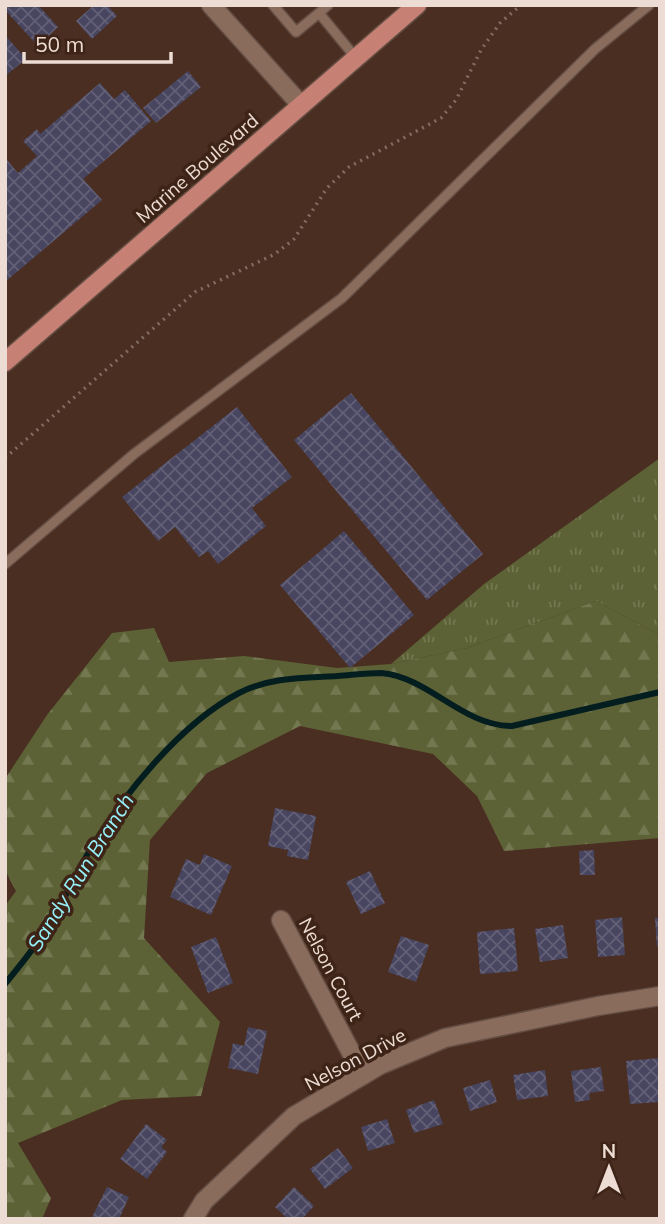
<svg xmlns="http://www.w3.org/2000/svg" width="665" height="1224" font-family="Mulish,sans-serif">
	<defs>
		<pattern id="grass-tufts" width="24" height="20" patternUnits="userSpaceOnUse" patternTransform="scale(1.75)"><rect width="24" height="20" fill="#5c6235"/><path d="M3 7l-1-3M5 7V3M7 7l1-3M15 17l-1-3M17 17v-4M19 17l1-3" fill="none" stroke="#747851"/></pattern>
		<pattern id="forest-firs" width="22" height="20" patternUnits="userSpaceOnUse" patternTransform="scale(1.75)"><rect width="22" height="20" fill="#5c6235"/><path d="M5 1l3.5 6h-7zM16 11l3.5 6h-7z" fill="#747851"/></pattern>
		<pattern id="building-cross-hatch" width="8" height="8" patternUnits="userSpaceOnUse" patternTransform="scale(1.75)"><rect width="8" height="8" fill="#474560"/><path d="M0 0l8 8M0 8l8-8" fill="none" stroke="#625f76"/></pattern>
	</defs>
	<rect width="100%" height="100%" fill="#492e21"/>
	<polygon fill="url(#grass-tufts)" points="660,458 660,635 596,601 467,648 391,664 484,584"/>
	<polygon fill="url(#forest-firs)" points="596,601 660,635 660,838 504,851 477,796 433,754 300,726 207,773 150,840 144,938 220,1022 201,1096 122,1100 18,1143 51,1198 42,1219 5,1219 5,906 16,891 5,870 5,779 47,715 112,633 154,628 169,662 244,656 337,668 391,664 467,648"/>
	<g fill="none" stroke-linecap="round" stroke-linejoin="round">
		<path stroke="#041e20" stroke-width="6" d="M5,984c13,-16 27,-33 39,-51 17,-26 30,-56 46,-83 34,-56 91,-127 149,-157 31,-16 65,-15 99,-17 14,-1 29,-3 43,-3 48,4 81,53 131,53l148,-34"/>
	</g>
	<g fill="url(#building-cross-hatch)">
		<polygon points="5,5 38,5 58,27 38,46 5,10"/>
		<polygon points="94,5 107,5 117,16 92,39 76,21"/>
		<polygon points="5,35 26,59 5,76"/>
		<polygon points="188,71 201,87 156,123 143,108"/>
		<polygon points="100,83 114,99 125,90 151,121 83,179 102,200 5,282 5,162 7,160 18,173 37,156 23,141 37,129 40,134"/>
		<polygon points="351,393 483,554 427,600 294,440"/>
		<polygon points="237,407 292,477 252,508 266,526 218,564 208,551 199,557 175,527 158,541 122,497"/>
		<polygon points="344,531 414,615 350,668 280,585"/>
		<polygon points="275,808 316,816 308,860 287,856 288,850 268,846"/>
		<polygon points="594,850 595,875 580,875 579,851"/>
		<polygon points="204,854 232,866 211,915 170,897 186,859 200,865"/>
		<polygon points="370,871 385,903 361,914 346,882"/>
		<polygon points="622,917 625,955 598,957 595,920"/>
		<polygon points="655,918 660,918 660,947 657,947"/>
		<polygon points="563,925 568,958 540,962 535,929"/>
		<polygon points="514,928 518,971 480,974 477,932"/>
		<polygon points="401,936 429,945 416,982 388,972"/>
		<polygon points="216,937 233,983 208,993 191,947"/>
		<polygon points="248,1027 267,1031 258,1074 228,1068 233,1043 244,1046"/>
		<polygon points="660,1058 660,1102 630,1104 626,1061"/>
		<polygon points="601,1067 604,1091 589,1093 590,1100 575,1102 571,1071"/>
		<polygon points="545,1070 548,1096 517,1100 513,1075"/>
		<polygon points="490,1080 497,1102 470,1111 463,1088"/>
		<polygon points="434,1100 443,1124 414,1133 406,1110"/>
		<polygon points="387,1119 395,1143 368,1151 361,1127"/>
		<polygon points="146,1124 167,1140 161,1147 167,1152 147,1179 120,1159"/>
		<polygon points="338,1148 353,1168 325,1189 310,1169"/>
		<polygon points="107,1187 129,1197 119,1219 91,1219"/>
		<polygon points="294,1187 314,1206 302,1219 288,1219 275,1207"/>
	</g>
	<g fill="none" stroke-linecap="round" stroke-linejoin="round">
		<defs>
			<g id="service">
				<polyline points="273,5 296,32 319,13 356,58"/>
				<polyline points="319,13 328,5"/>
				<polyline points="5,564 134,454 342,298 595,49 649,5"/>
			</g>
			<g id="minor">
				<polyline points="211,5 301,105"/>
				<polyline points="281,920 363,1075"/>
				<polyline points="193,1219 204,1201 294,1116 380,1065 445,1038 598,1006 660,996"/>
			</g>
			<polyline id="primary" points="5,362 417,5"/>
		</defs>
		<use href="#service" stroke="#634d42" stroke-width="12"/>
		<use href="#minor" stroke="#634d42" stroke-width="21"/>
		<use href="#primary" stroke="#634d42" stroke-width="21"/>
		<polyline stroke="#836c60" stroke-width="3.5" stroke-dasharray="2 5" stroke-linecap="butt" points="5,458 195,292 275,254 294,239 327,188 349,167 441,118 456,100 481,50 500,23 521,5"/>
		<use href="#service" stroke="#8a6c5d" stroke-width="9"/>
		<use href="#minor" stroke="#8a6c5d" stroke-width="18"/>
		<use href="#primary" stroke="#c68074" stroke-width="18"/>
	</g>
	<g text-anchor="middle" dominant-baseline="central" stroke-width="7" stroke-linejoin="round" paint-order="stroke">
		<g font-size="19" fill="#eddcd3" stroke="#3e2417">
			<text transform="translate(197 168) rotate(-41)">Marine Boulevard</text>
			<text transform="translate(331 969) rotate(62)">Nelson Court</text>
			<text transform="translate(355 1059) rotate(-28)">Nelson Drive</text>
		</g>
		<g font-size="21" font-style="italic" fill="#96f1f9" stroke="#3e2417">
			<text transform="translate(80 872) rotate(-58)">Sandy Run Branch</text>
		</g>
	</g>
	<rect width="665" height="1224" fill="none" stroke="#eddcd3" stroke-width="14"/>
	<g transform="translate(609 1168)" stroke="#3e2417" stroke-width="5" paint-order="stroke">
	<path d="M0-5L12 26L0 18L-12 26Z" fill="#eddcd3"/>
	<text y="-10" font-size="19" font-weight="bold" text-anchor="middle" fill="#eddcd3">N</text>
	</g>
	<path d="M24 52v10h147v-10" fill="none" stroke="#eddcd3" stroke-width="3.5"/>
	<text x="35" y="52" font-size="21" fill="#eddcd3" stroke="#3e2417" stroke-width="5" paint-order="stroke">50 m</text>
</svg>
